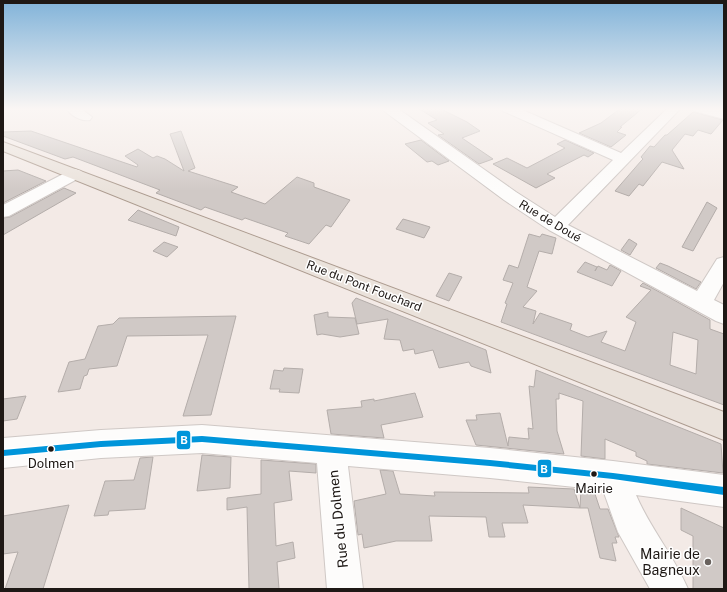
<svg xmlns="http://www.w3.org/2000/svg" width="727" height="592" font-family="'Public Sans',sans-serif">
	<rect width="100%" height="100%" fill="#f3eae6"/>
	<g fill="#d0c9c6" stroke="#b4adaa" fill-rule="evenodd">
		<polygon points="418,108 439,108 467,122 480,131 462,138 493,159 479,164 438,135 444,134 428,123 437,120"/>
		<polygon points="621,108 643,108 620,127 622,127 617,132 626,135 611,147 579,133 601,123"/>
		<polygon points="693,112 723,120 711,134 698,130 693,136 685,134 672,150 684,169 662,162 643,186 639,184 629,196 615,191 641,161 643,159 641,157 650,146 654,147 665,135 667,135"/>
		<polygon points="31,131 137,167 138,165 125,156 138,149 153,158 157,156 165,159 184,171 170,134 181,131 195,168 188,171 238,187 231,192 265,204 297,177 314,183 314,187 350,200 331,227 326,225 309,244 285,236 288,233 245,218 242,220 205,207 201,210 156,193 160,190 73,157 65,159 3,136 3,132"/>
		<polygon points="421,140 449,161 438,165 432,161 427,162 405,144"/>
		<polygon points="565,140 594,153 588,157 584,155 547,174 555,178 536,188 493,164 507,158 527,168 565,148 557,144"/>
		<polygon points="18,170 46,181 3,203 3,171"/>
		<polygon points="64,188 76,193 3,235 3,218 10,217"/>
		<polygon points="707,202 717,208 693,251 682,247"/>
		<polygon points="138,210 179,227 176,236 128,220"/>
		<polygon points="403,219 417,223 430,227 424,238 396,229"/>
		<path d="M529,234l11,3 2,-3 14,4 -4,16 -13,-3 -12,36 10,4 -14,16 13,4 -3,13 7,-11 32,11 -2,6 18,7 19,-6 -6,11 24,9 11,-29 -10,-5 25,-27 -11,-4 3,-3 67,37v9l14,5v71l-223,-83 6,-18 -2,-1 8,-20 -10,-3 6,-15 9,3zM673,332l25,8 -2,34 -26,-9z"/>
		<polygon points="629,239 637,244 630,255 621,250"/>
		<polygon points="164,242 178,247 167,257 153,251"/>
		<polygon points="585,262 597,267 595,271 598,266 607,270 610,265 621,271 612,286 577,272"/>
		<polygon points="660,263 668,266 701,282 696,289 656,268"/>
		<polygon points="449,273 462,277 449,301 436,296"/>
		<polygon points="356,298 486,350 491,373 471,366 469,362 439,368 433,350 415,354 414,349 403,351 400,340 384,339 388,319 357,324 352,303"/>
		<polygon points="328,312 328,317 355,318 359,334 340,337 322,334 317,335 314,315"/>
		<polygon points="236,316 211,415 183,416 208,335 127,336 117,366 89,369 87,375 84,376 80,389 58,392 69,362 85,359 98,326 113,324 119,318"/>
		<polygon points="284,368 303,369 299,393 279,392 280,389 270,389 274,370 283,371"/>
		<polygon points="536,370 721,444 723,473 647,464 647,461 636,456 636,452 605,439 605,459 581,456 583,401 559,393 559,399 556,399 557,431 564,454 476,445 466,420 477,420 476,415 500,413 508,446 509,437 529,439 528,428 533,429 529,386 534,387"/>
		<polygon points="415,393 423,417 381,425 384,438 331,434 327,410 362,407 361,401 374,399 374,401"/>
		<polygon points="26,396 17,419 3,421 3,399"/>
		<polygon points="202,455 231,457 230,488 197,491"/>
		<polygon points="153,457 145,509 109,511 108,515 94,516 105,481 134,480 140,458"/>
		<polygon points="261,460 316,464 316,473 289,471 292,500 274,503 276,546 293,542 295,558 277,562 279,589 249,589 247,507 227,510 227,498 261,494"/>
		<polygon points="380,470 393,471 400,494 435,496 434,492 529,493 528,487 574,489 580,508 523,505 528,523 502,523 505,537 489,537 486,517 429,516 432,541 396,541 364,548 362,534 358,535 354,501 386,494"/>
		<polygon points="581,489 594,491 600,509 608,509 619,537 615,537 617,543 612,543 616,561 600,558 588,508 580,508"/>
		<polygon points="69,505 43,589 5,589 18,552 3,554 3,516"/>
		<polygon points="681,508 724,528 724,589 693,589 693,536 681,530"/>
	</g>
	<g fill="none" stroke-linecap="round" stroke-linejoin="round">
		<defs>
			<g id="minor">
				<path d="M66,108h14l12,9 -2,3c-9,2 -20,-5 -24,-12z"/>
				<polygon points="383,108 397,108 516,192 555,217 613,160 503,111 502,108 518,108 621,153 668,108 681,108 568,225 697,291 717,259 724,257 724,282 714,300 724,305 724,324 716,321 549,230 504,200 384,111"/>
				<polygon points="693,108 712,108 724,111 724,119 694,111"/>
				<polygon points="75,169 81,171 83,174 81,177 9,216 3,217 3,205 69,171"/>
				<path d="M202,425l288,23 123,13 111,14v32l-88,-12c14,33 38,61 52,94h-38l-32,-57 -15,-42 -113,-12 -142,-12 15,123h-36l-10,-126 -115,-10 -101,5 -98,10v-30l98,-8z"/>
			</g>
			<polygon id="major" points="3,142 724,412 724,440 3,151"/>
		</defs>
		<use href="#minor" stroke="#cfc8c5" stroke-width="2"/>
		<use href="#major" stroke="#ac9b8f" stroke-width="2"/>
		<use href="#minor" fill="#fdfcfb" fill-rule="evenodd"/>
		<use href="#major" fill="#eae2db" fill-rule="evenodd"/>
		<defs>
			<polygon id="bus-1" points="202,436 490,460 613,473 724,487 724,495 613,479 490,466 202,442 101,447 3,456 3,450 101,441"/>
		</defs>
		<use href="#bus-1" stroke="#fff" stroke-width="3"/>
		<use href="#bus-1" fill="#0095da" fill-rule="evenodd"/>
	</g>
	<linearGradient id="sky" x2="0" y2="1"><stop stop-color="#81b3d9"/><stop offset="0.57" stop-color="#faf6f4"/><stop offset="1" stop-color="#faf6f4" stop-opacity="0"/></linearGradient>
	<rect width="727" height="191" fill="url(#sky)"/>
	<g fill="#1e1815" stroke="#fff" stroke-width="1.5">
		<circle cx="51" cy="449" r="3.5"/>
		<circle cx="594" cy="474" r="3.5"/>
	</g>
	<circle fill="#69625e" stroke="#fff" stroke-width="1.5" cx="708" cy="562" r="4"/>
	<g text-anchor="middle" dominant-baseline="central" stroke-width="3" stroke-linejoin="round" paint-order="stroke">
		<g font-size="12" fill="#1e1815" stroke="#fff">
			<text transform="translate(550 221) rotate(31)">Rue de Doué</text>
			<text transform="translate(364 286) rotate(21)">Rue du Pont Fouchard</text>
		</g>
		<g font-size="13" fill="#1e1815" stroke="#fff">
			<text x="51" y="463">Dolmen</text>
			<text x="594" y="488">Mairie</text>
		</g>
		<g font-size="14" fill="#1e1815" stroke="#fff">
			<text transform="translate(338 519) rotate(-96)">Rue du Dolmen</text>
		</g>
		<g font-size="14" fill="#1e1815" stroke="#fff" text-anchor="end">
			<text x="700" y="554">Mairie de<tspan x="700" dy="16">Bagneux</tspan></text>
		</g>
	</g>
	<g stroke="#fff" stroke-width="1.5">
		<rect x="176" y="430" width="15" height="20" rx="4" fill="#0095da"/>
		<rect x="537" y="459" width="15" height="19" rx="4" fill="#0095da"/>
	</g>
	<g font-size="11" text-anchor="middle" font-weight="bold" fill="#fff">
		<text x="184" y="444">B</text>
		<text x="544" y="473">B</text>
	</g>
	<rect width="727" height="592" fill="none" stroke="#1e1815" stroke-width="8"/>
</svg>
